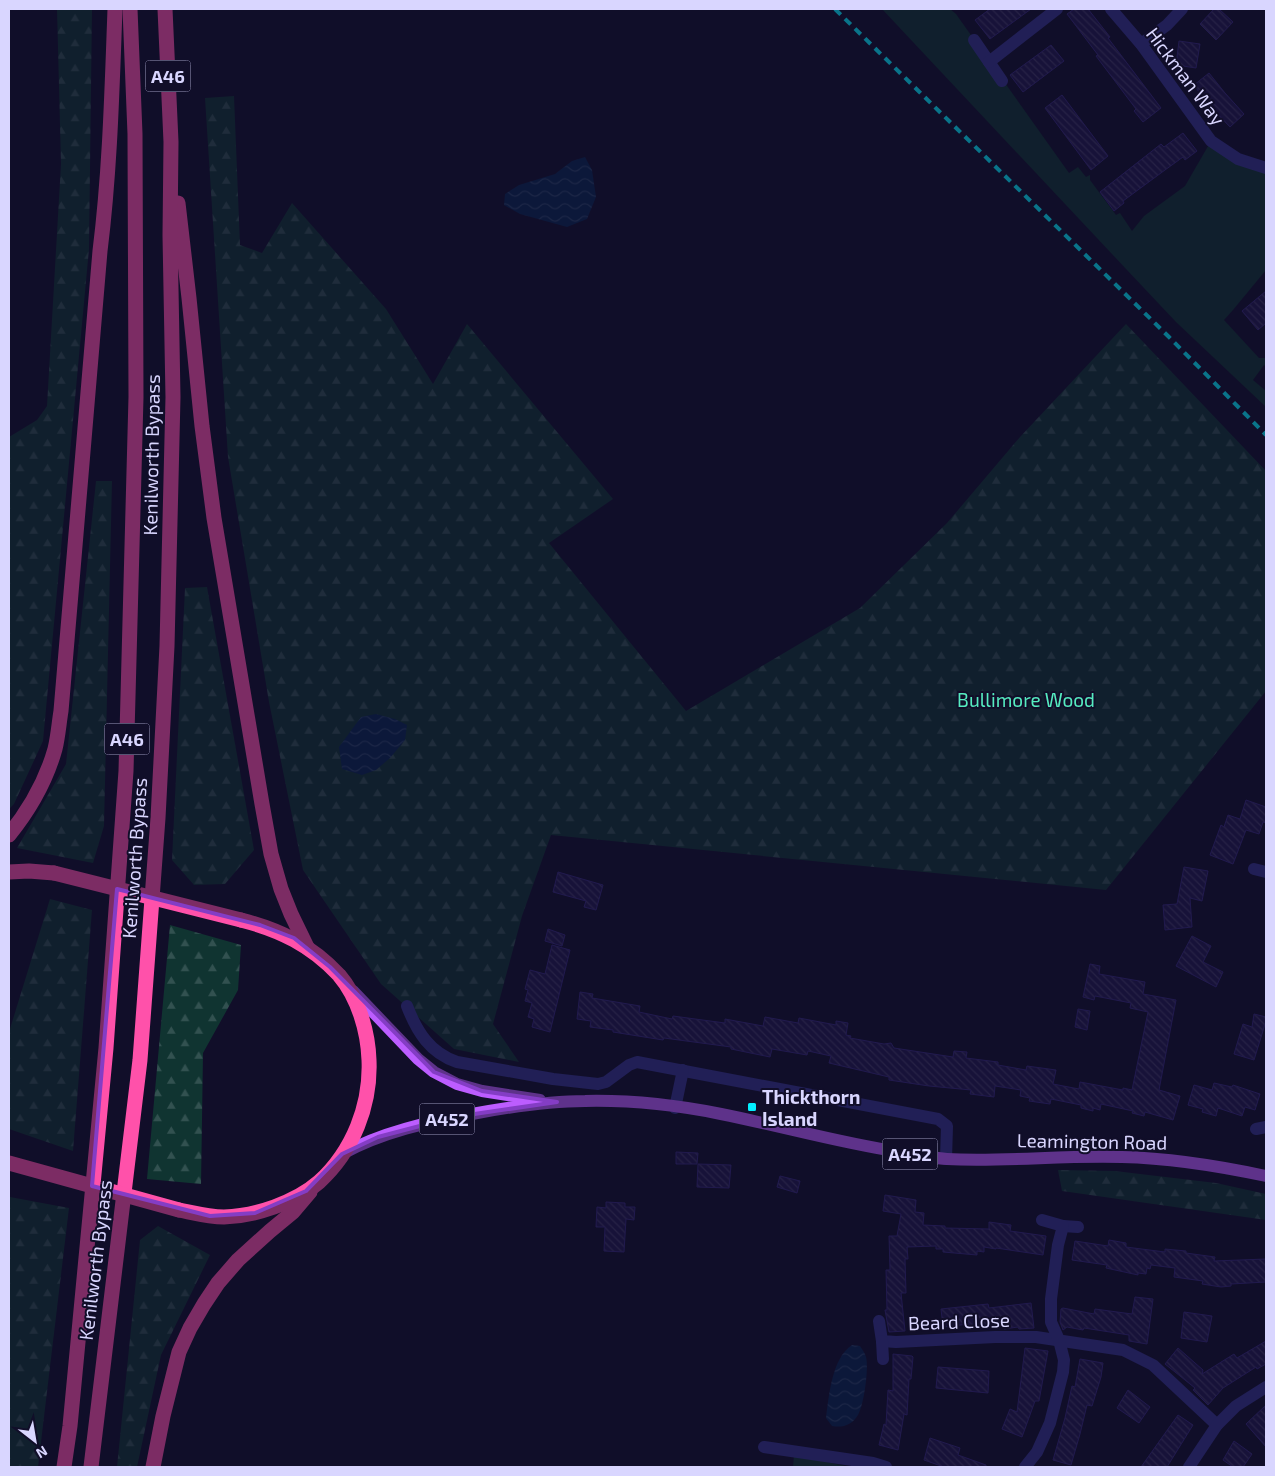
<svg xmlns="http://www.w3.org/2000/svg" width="1275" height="1476" font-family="'Exo 2',sans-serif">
	<defs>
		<pattern id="forest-firs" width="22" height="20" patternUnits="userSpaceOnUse" patternTransform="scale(1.25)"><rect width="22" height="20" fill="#103431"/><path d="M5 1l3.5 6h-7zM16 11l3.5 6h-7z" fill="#325150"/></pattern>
		<pattern id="water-waves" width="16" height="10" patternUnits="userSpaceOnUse" patternTransform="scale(1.25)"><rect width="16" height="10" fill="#07244e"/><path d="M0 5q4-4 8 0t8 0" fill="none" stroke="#2b4369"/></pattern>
		<pattern id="building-back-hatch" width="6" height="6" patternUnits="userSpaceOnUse" patternTransform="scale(1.25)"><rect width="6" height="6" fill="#21184c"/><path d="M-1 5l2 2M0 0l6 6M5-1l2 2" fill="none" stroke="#413967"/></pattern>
	</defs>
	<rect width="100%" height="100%" fill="#110e29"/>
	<g fill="#103431">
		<polygon points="882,9 950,9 956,14 1069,173 1078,167 1086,177 1090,175 1090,180 1116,215 1120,213 1132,231 1144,216 1185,186 1211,141 1266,166 1266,270 1233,310 1224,320 1259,358 1265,358 1266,356 1266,367 1264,365 1253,380 1266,391 1266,407 1176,322 1127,270"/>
		<polygon points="794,1455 850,1467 793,1467"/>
	</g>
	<g fill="url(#forest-firs)">
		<polygon points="57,9 92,9 89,249 43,741 14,804 9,809 9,437 37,420 47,406 61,164"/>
		<polygon points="234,96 240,245 262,253 292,203 386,309 433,384 467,324 613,499 549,543 686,711 860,608 947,523 1020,437 1126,324 1266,471 1266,691 1106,890 551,835 522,916 493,1024 519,1062 454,1049 381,984 303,870 269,702 228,457 205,98"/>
		<polygon points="96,481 112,481 104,826 93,863 17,848 66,764"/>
		<polygon points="207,587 254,850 225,884 194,885 172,860 185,588"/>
		<polygon points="50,899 92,910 73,1151 9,1129 9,1032"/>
		<polygon points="170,925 241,945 238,990 203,1053 201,1184 147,1179"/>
		<polygon points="1058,1170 1115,1171 1216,1183 1266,1194 1266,1220 1062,1191"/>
		<polygon points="10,1197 69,1208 38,1467 9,1467 9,1198"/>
		<polygon points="158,1226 210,1255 161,1355 137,1467 117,1467 140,1240"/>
	</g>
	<g fill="url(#water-waves)">
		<polygon points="585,157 592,170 596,197 587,219 567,227 520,214 504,205 505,194 519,185 555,174 572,161"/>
		<polygon points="376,714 395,719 407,725 405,740 390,758 376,770 362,775 342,769 339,747 361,717"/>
		<path d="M852,1345l8,1c2,3 5,7 6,11 3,11 -2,48 -8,58 -6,10 -15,13 -26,11l-6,-8c3,-23 6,-60 26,-73z"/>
	</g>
	<g fill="url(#building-back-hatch)" stroke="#35287a">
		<polygon points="990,9 1031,9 990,39 975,20"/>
		<polygon points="1074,9 1088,9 1110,37 1108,38 1161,108 1143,122 1134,111 1136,109 1096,56 1098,55 1067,14"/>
		<polygon points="1214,9 1219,9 1233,22 1216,40 1200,24"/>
		<polygon points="1179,41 1200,44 1196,68 1176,65"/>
		<polygon points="1051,45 1064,61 1023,92 1010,75"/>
		<polygon points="1209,73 1225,93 1244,114 1230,127 1207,103 1194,85"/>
		<polygon points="1062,95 1108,156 1091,170 1045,108"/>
		<polygon points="1183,133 1197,151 1185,160 1183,157 1165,170 1123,201 1124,203 1114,211 1100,192 1161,144 1164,147"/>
		<polygon points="1266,291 1266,323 1258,330 1242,311"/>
		<polygon points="1246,800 1266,807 1266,823 1263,822 1259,834 1246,830 1233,864 1210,855 1221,825 1224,827 1228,815 1240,819"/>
		<polygon points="1184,867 1208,871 1202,901 1190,898 1192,927 1165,930 1163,905 1177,904"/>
		<polygon points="558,872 603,885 596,910 584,907 586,901 553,892"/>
		<polygon points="548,929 565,935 562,946 545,941"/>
		<polygon points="1192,936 1211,946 1203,962 1223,972 1216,987 1176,966"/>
		<polygon points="552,945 570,950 550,1032 532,1027 534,1019 528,1017 532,1003 525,1001 528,990 525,989 530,970 545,974"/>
		<polygon points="1090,964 1100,966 1099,974 1145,982 1143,994 1176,1000 1159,1090 1180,1096 1173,1120 1145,1112 1144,1116 1132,1113 1133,1111 1101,1104 1100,1110 1093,1108 1093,1111 1081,1108 1081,1105 1051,1099 1050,1104 1029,1101 1030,1098 1020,1096 1021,1090 995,1086 994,1097 970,1094 971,1090 929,1086 889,1080 889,1077 829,1063 831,1056 808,1051 807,1055 772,1049 770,1057 731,1049 731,1047 664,1038 663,1040 613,1032 613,1030 590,1027 591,1021 577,1019 580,992 593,994 592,998 640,1006 639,1012 672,1019 673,1016 725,1023 725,1019 763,1026 765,1017 798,1023 799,1018 836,1025 836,1021 848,1023 846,1035 851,1036 850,1038 884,1044 891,1043 894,1048 953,1057 954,1051 967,1052 966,1058 998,1062 998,1065 1026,1070 1027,1066 1056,1070 1053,1084 1079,1089 1080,1082 1123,1090 1123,1088 1132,1090 1148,1012 1130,1008 1131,1003 1095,996 1094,1000 1083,997"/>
		<polygon points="1078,1009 1090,1011 1087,1030 1075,1027"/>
		<polygon points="1254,1014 1266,1017 1266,1021 1254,1060 1234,1054 1243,1024 1252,1027"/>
		<polygon points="1214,1083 1232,1087 1233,1085 1260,1094 1255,1110 1245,1107 1242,1116 1218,1108 1216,1116 1202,1112 1203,1109 1188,1105 1194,1085 1212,1090"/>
		<polygon points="676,1152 698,1153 697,1164 676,1164"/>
		<polygon points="698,1164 731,1165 729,1188 697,1187"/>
		<polygon points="780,1176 800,1181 797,1193 777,1187"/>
		<polygon points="885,1195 916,1200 915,1212 924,1213 923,1225 945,1226 945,1228 989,1229 989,1222 1011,1225 1010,1231 1046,1236 1043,1255 996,1248 996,1249 984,1247 984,1252 977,1251 977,1255 943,1252 943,1249 936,1249 936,1246 907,1247 908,1259 905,1259 906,1293 901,1293 905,1331 889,1332 885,1310 887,1310 886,1270 890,1270 889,1236 897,1236 901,1214 883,1211"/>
		<polygon points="606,1202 625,1203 625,1207 635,1207 634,1220 626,1219 624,1252 604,1251 605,1227 596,1227 597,1207 606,1208"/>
		<polygon points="1109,1240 1126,1243 1126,1247 1165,1252 1165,1249 1186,1251 1186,1253 1215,1257 1214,1261 1266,1259 1266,1282 1231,1284 1231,1286 1221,1287 1202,1284 1203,1281 1174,1277 1175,1268 1151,1265 1150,1269 1147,1268 1146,1274 1138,1273 1138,1275 1106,1268 1107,1265 1072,1260 1075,1241 1108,1246"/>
		<polygon points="1135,1297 1153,1299 1147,1344 1129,1341 1129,1335 1084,1328 1083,1330 1067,1327 1063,1330 1060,1322 1061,1309 1063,1308 1094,1314 1095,1309 1132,1314"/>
		<polygon points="1031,1303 1034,1328 1019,1329 1018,1327 1004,1329 1004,1324 969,1326 969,1324 943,1327 941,1309 988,1304 989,1308"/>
		<polygon points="1184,1312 1212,1316 1207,1342 1181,1338"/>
		<polygon points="1266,1341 1266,1364 1257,1369 1256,1367 1223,1388 1208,1405 1193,1390 1195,1388 1165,1364 1178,1348 1203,1370 1202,1374 1234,1354 1237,1358"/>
		<polygon points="1025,1348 1048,1351 1039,1401 1035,1401 1022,1437 1002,1429 1010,1409 1017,1412"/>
		<polygon points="893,1354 912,1356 913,1357 911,1379 909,1379 907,1415 904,1414 898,1450 879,1445 884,1424 886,1425 888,1390 893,1391"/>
		<polygon points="1080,1359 1103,1363 1101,1377 1092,1406 1087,1405 1080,1434 1071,1465 1053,1460 1065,1418 1072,1386 1075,1387"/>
		<polygon points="938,1367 989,1371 988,1393 936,1388"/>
		<polygon points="1128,1390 1150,1407 1139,1423 1117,1408"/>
		<polygon points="1266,1405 1266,1447 1246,1424"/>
		<polygon points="1178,1415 1193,1425 1167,1467 1141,1467"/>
		<polygon points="930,1438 960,1448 958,1455 986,1465 986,1467 944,1467 924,1460"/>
		<polygon points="1234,1441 1252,1454 1243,1467 1233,1467 1223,1460"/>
	</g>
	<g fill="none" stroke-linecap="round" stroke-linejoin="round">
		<g stroke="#35348c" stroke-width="12">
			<polyline points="1111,9 1141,44 1211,141 1238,159 1266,168"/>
			<polyline points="974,40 1002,81"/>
			<polyline points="1141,44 1167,25 1182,9"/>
			<polyline points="989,62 1057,9"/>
			<polyline points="1254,869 1266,872"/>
			<path d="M407,1006c10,26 23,47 50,56l96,17 45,5 8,-2 23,-17 8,-3 301,57 9,7 -1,33"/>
			<polyline points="675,1108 683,1070"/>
			<polyline points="1256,1129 1266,1127"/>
			<polyline points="1063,1226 1078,1227"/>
			<polyline points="879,1321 882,1341 896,1342 995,1337 1036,1337 1123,1350 1153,1365 1217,1425"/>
			<polyline points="882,1341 883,1359"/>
			<polyline points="764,1447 873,1463 886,1467"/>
			<polyline points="1025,1467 1037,1452 1050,1423 1063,1372 1064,1360 1059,1340 1051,1322 1051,1299 1058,1245 1063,1226 1042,1220"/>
			<polyline points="1189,1467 1217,1425 1236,1406 1266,1387"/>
		</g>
		<g stroke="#bc5dff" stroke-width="12">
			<polyline points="353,991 418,1059 434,1072 457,1084 482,1091 540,1100"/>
			<path d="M342,1154c40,-22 86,-32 130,-40 37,-7 75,-13 113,-13 45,-1 91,4 136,13 60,12 119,29 179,38 16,3 32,6 47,7 58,3 117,-4 175,-2 48,1 97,9 144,19"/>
		</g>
		<g stroke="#ff51aa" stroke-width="15">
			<polyline points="178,203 189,298 202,426 214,518 262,804 271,854 281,889 291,914 307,947"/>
			<path d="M9,835c21,-26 37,-54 46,-86 3,-12 4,-26 6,-38l39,-460c10,-80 12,-161 15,-242"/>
			<polyline points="9,872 29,871 54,873"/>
			<path d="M179,1210c15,3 30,7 45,7 31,-1 71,-14 95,-35 34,-31 52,-77 50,-122 -1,-29 -11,-63 -30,-85 -28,-30 -59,-45 -98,-55"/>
			<polyline points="64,1467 70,1426 106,1048 126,771 136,397 135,134 130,9"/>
			<polyline points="91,1467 140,1060 158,818 167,646 173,397 170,235 171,142 165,9"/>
			<polyline points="153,1467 163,1416 179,1352 190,1328 204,1304 218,1283 238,1260 270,1231 293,1212 310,1192"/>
		</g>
		<polyline stroke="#02efff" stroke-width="4" stroke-dasharray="8 6" stroke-linecap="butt" points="835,9 1169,337 1266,435"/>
		<g stroke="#ff51aa" stroke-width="15">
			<polyline points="54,873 241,920"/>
			<polyline points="9,1163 179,1210"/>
		</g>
	</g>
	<path d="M0 0H1275V1476H0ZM117,889l143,36 34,13 36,29 104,105 48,19 75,11 -103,15 -76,20 -36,17 -36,37 -51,22 -45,3 -118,-30z" fill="#110e29" fill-opacity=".55" fill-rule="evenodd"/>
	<path fill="none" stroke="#843dc5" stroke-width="4" stroke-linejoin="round" d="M117,889l143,36 34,13 36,29 104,105 48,19 75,11 -103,15 -76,20 -36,17 -36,37 -51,22 -45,3 -118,-30z"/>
	<rect fill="#02efff" stroke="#110e29" stroke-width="2" x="747" y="1102" width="10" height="10" rx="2.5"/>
	<g text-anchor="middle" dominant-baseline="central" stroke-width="4" stroke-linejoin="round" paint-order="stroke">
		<g fill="#110e29" stroke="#9d9abf" stroke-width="1">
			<rect x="145.5" y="60.5" width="45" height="31" rx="4"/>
			<rect x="104.5" y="723.5" width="45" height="31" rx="4"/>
			<rect x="419.5" y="1103.5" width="55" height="31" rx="4"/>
			<rect x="882.5" y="1138.5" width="55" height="31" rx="4"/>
		</g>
		<g font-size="18" font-weight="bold" fill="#d9d6ff">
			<text x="168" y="76">A46</text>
			<text x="127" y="739">A46</text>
			<text x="447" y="1119">A452</text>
			<text x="910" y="1154">A452</text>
		</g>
		<g font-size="19" fill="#d9d6ff" stroke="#110e29">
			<text transform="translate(1186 76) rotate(53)">Hickman Way</text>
			<text transform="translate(151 455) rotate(-89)">Kenilworth Bypass</text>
			<text transform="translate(134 858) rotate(-86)">Kenilworth Bypass</text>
			<text transform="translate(1092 1141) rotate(1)">Leamington Road</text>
			<text transform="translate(95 1260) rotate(-83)">Kenilworth Bypass</text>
			<text transform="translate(959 1321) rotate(-2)">Beard Close</text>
		</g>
		<g font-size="19" fill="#56ebc0" stroke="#110e29">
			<text x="1026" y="699">Bullimore Wood</text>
		</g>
		<g font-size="19" font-weight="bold" fill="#d9d6ff" stroke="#110e29" text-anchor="start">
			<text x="762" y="1096">Thickthorn<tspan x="762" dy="22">Island</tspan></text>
		</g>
	</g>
	<rect width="1275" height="1476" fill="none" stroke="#d9d6ff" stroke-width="20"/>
	<g transform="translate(35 1441) rotate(149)" stroke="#110e29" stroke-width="4" paint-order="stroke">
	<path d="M0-4L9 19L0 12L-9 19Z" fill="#d9d6ff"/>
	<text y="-8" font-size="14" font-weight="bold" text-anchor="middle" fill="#d9d6ff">N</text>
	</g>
</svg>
